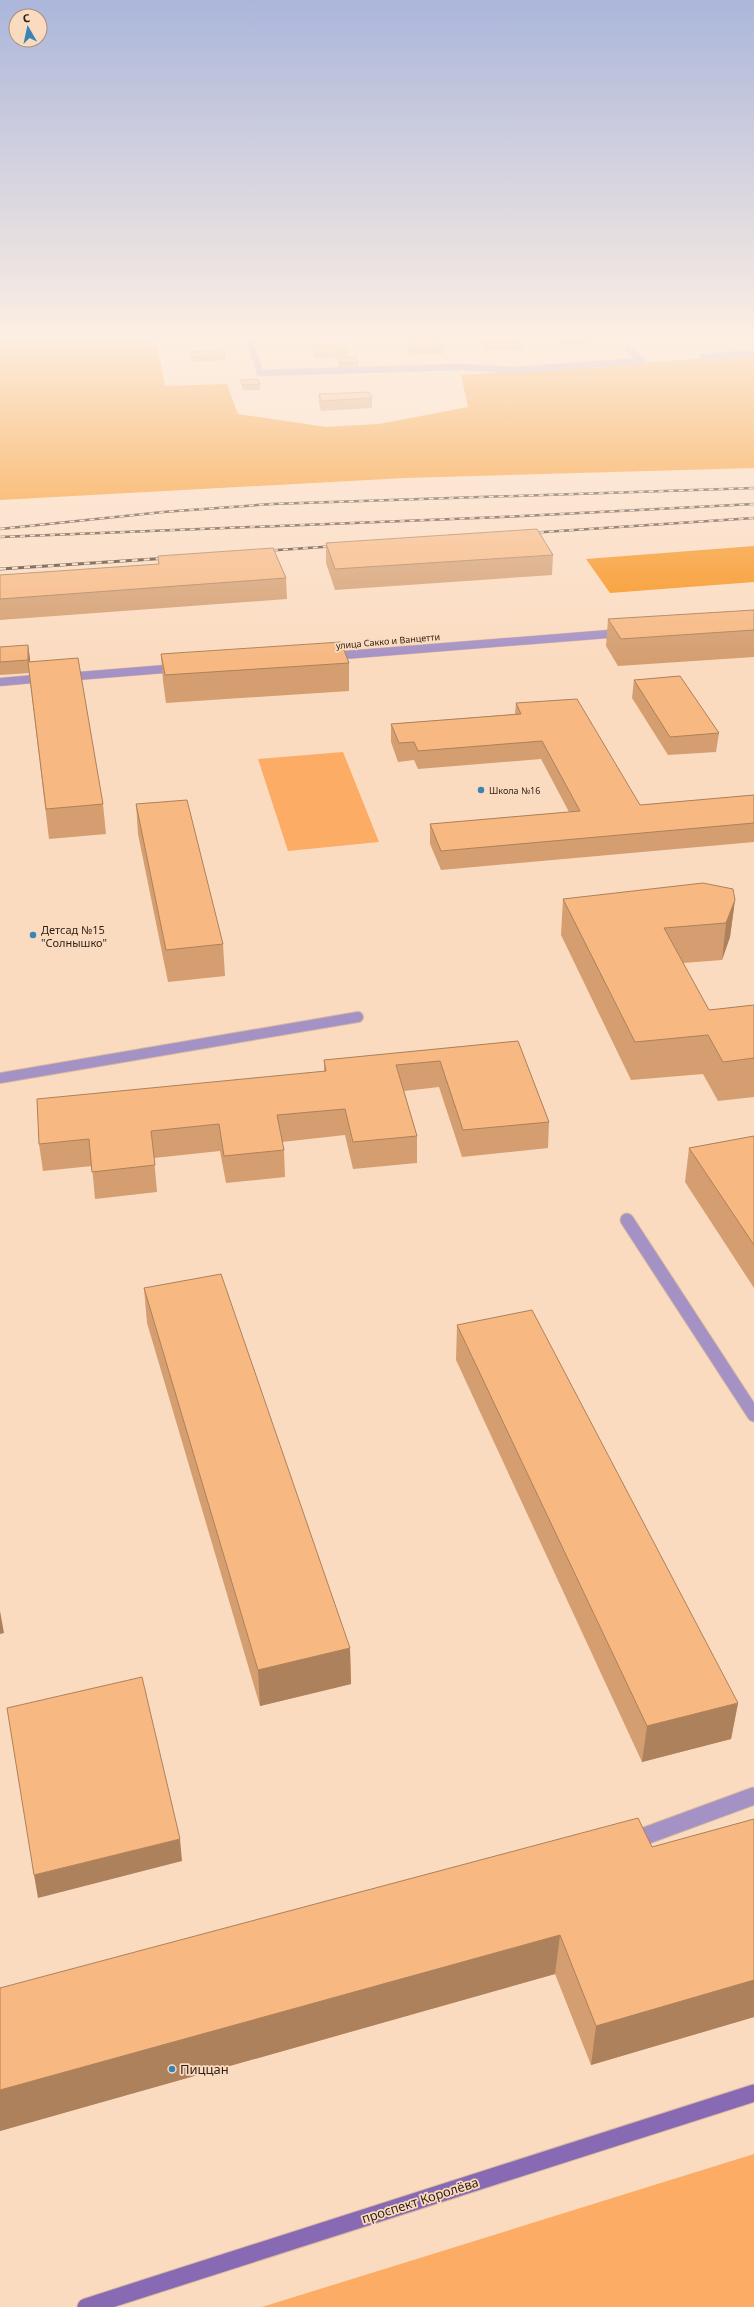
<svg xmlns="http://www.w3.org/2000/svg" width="754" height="2307" font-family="'Noto Sans',sans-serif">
	<rect width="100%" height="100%" fill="#fbdbc0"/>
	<g fill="#fcac65">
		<polygon points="343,752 379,842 288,851 258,759"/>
		<polygon points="754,2154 754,2307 262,2307"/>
	</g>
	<g fill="#f79018">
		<polygon points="0,339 156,339 165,386 227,384 238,414 326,427 379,424 468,407 461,375 754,355 754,468 405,478 0,500"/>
		<polygon points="754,546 754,582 610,593 586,559"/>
	</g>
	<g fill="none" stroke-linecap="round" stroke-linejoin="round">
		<defs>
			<g id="service-far3">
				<polyline points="703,357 754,353"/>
				<polyline points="260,373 460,367 515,370 643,361 628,349"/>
			</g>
			<polyline id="service-far2" points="0,1078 358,1017"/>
			<polyline id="service-far1" points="627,1220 754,1415"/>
			<polyline id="service" points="634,1840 754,1796"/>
			<polyline id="minor-far1" points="249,339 260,373"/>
			<g id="minor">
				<polyline points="332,656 621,633"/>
				<polyline points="66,677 177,668"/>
				<polyline points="0,682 45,678"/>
			</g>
			<polyline id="secondary" points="86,2307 754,2093"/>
		</defs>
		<use href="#service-far3" stroke="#d6b9a1" stroke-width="7"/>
		<use href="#service-far2" stroke="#d6b9a1" stroke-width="12"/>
		<use href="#service-far1" stroke="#d6b9a1" stroke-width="15"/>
		<use href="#service" stroke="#d6b9a1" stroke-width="19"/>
		<use href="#minor-far1" stroke="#d6b9a1" stroke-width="7"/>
		<use href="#minor" stroke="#d6b9a1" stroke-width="9"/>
		<use href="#secondary" stroke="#d6b9a1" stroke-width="19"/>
		<use href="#service-far3" stroke="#a592c5" stroke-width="6"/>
		<use href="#service-far2" stroke="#a592c5" stroke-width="10"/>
		<use href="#service-far1" stroke="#a592c5" stroke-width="13"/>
		<use href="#service" stroke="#a592c5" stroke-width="17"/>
		<use href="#minor-far1" stroke="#a592c5" stroke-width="6"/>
		<use href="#minor" stroke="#a592c5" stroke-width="8"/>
		<use href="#secondary" stroke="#886ab4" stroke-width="17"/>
		<defs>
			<g id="rail-far1">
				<polyline points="0,529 163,512 272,504 754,488"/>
				<polyline points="529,533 754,518"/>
				<polyline points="0,537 502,517 754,504"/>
				<polyline points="263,551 337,546"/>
			</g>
			<polyline id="rail" points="0,569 169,558"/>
		</defs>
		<use href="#rail-far1" stroke="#503e30" stroke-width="2.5"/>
		<use href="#rail" stroke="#503e30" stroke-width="3"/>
		<use href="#rail-far1" stroke="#fbdbc0" stroke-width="1.5" stroke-dasharray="5" stroke-linecap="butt"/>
		<use href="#rail" stroke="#fbdbc0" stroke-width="2" stroke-dasharray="6" stroke-linecap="butt"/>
	</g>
	<g fill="#d49e70">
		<polygon points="193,339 221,339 221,340 194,341"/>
		<polygon points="407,339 442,339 444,345 444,354 410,355 407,347"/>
		<polygon points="480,339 524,339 524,350 484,351 480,344"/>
		<polygon points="558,339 590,339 591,340 591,345 562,346 558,341"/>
		<polygon points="313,345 348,352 348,357 315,358 313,350"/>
		<polygon points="191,352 225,355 225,360 193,362 191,357"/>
		<polygon points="338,358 358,363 358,368 339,368 338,363"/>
		<polygon points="241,380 260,384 260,390 243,390 241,385"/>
		<polygon points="319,394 372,398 372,408 321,411 319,404"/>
		<polygon points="326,543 553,555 552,575 335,590 326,563"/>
		<polygon points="158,556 286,578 287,599 0,620 0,575 158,564"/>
		<polygon points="754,610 754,657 618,666 606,646 608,619"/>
		<polygon points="28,645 30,662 103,804 106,834 49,839 29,673 0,675 0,647"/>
		<polygon points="161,654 349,663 349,691 166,703 163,681"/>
		<polygon points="634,680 719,733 716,752 668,755 632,698"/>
		<polygon points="516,703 640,805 754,795 754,842 441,870 430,844 430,824 569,812 541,759 418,769 414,760 398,762 391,742 391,724 515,714"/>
		<polygon points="136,804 223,944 225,976 168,982 138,834"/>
		<polygon points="563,899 735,900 730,937 722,960 683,963 709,1010 754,1005 754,1097 718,1101 703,1074 631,1080 561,935"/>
		<polygon points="518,1041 549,1122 548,1148 462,1157 439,1087 404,1091 417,1136 417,1163 353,1169 345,1135 282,1142 284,1150 285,1177 226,1183 220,1151 154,1158 157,1192 95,1199 92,1166 43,1171 39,1144 324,1071 324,1060"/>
		<polygon points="754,1136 754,1288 685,1182 689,1148"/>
		<polygon points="144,1288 350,1648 351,1684 260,1706 147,1323"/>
		<polygon points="457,1325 738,1703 731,1739 642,1762 456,1360"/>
		<polygon points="754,1819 754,2017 591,2065 555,1974 0,2131 0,1988 652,1847"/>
	</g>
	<g fill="#ad815b">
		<polygon points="638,339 659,339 638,341"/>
		<polygon points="28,645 30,658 30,673 28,660"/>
		<polygon points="735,900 730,937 722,960 726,923"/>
		<polygon points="0,1611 4,1633 0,1634"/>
		<polygon points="350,1648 351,1684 260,1706 258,1670"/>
		<polygon points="738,1703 731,1739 642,1762 647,1726"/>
		<polygon points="180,1839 182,1861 38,1898 34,1875"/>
		<polygon points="560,1935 555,1974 0,2131 0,2090"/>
		<polygon points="754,1980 754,2017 591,2065 596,2026"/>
	</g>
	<g fill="#f7b882" stroke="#ad815b">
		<polygon points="408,339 442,339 444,345 410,346"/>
		<polygon points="483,339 524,339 524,340 484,342"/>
		<polygon points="561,339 590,339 591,340 563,341"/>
		<polygon points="345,344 348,352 315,353 313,345"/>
		<polygon points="223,350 225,355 192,357 191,352"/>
		<polygon points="356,357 358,363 339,363 338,358"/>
		<polygon points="258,379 260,384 242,385 241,380"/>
		<polygon points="369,392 372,398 321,401 319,394"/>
		<polygon points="537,529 553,555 335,569 326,543"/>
		<polygon points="273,548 286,578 0,599 0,575 159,564 158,556"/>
		<polygon points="754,610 754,630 621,639 608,619"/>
		<polygon points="341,642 349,663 165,675 161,654"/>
		<polygon points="28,645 28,660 0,662 0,647"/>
		<polygon points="78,658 103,804 46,809 28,662"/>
		<polygon points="680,676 719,733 670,737 634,680"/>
		<polygon points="577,699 640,805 754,795 754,823 441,851 430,824 580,811 542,741 418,751 414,742 399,743 391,724 521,714 516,703"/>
		<polygon points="187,800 223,944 166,950 136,804"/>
		<polygon points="703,883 733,889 735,900 726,923 664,928 709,1010 754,1005 754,1058 723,1062 708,1035 635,1042 563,899"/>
		<polygon points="518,1041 549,1122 463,1130 440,1061 396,1065 417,1136 353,1142 345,1109 277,1115 284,1150 224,1156 219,1124 151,1131 155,1165 92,1172 89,1139 39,1144 37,1099 326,1071 324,1060"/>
		<polygon points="754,1136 754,1245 689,1148"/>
		<polygon points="221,1274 350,1648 258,1670 144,1288"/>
		<polygon points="532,1310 738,1703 647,1726 457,1325"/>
		<polygon points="142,1677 180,1839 34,1875 7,1708"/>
		<polygon points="638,1818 652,1847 754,1819 754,1980 596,2026 560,1935 0,2090 0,1988"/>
	</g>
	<linearGradient id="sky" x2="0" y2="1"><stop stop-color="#abb6db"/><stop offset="0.51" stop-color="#fdefe3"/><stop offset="1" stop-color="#fdefe3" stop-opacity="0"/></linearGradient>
	<rect width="754" height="662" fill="url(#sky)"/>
	<g fill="#3884b7" stroke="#fbdbc0" stroke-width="1.5">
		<circle cx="481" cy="790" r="4"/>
		<circle cx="33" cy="935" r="4"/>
		<circle cx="172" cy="2069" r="4"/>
	</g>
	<g text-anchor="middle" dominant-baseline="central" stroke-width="3.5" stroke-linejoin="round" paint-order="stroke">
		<g font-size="9" fill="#2e1f13" stroke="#fbdbc0">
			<text transform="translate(388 641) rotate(-5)">улица Сакко и Ванцетти</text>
		</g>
		<g font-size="9" fill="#2e1f13" stroke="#fbdbc0" text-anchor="start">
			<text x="489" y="790">Школа №16</text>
		</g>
		<g font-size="11" fill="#2e1f13" stroke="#fbdbc0" text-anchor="start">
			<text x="41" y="929">Детсад №15<tspan x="41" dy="13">"Солнышко"</tspan></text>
		</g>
		<g font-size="13" fill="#2e1f13" stroke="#fbdbc0" text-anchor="start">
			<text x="180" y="2069">Пиццан</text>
		</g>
		<g font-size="13" fill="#2e1f13" stroke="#fbdbc0">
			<text transform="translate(420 2200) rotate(-18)">проспект Королёва</text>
		</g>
	</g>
	<g transform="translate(28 28) rotate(351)"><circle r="19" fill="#fbdbc0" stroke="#a9907b"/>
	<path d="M0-3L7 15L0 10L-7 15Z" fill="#3884b7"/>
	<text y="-6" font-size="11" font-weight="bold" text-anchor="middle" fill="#2e1f13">С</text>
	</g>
</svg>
